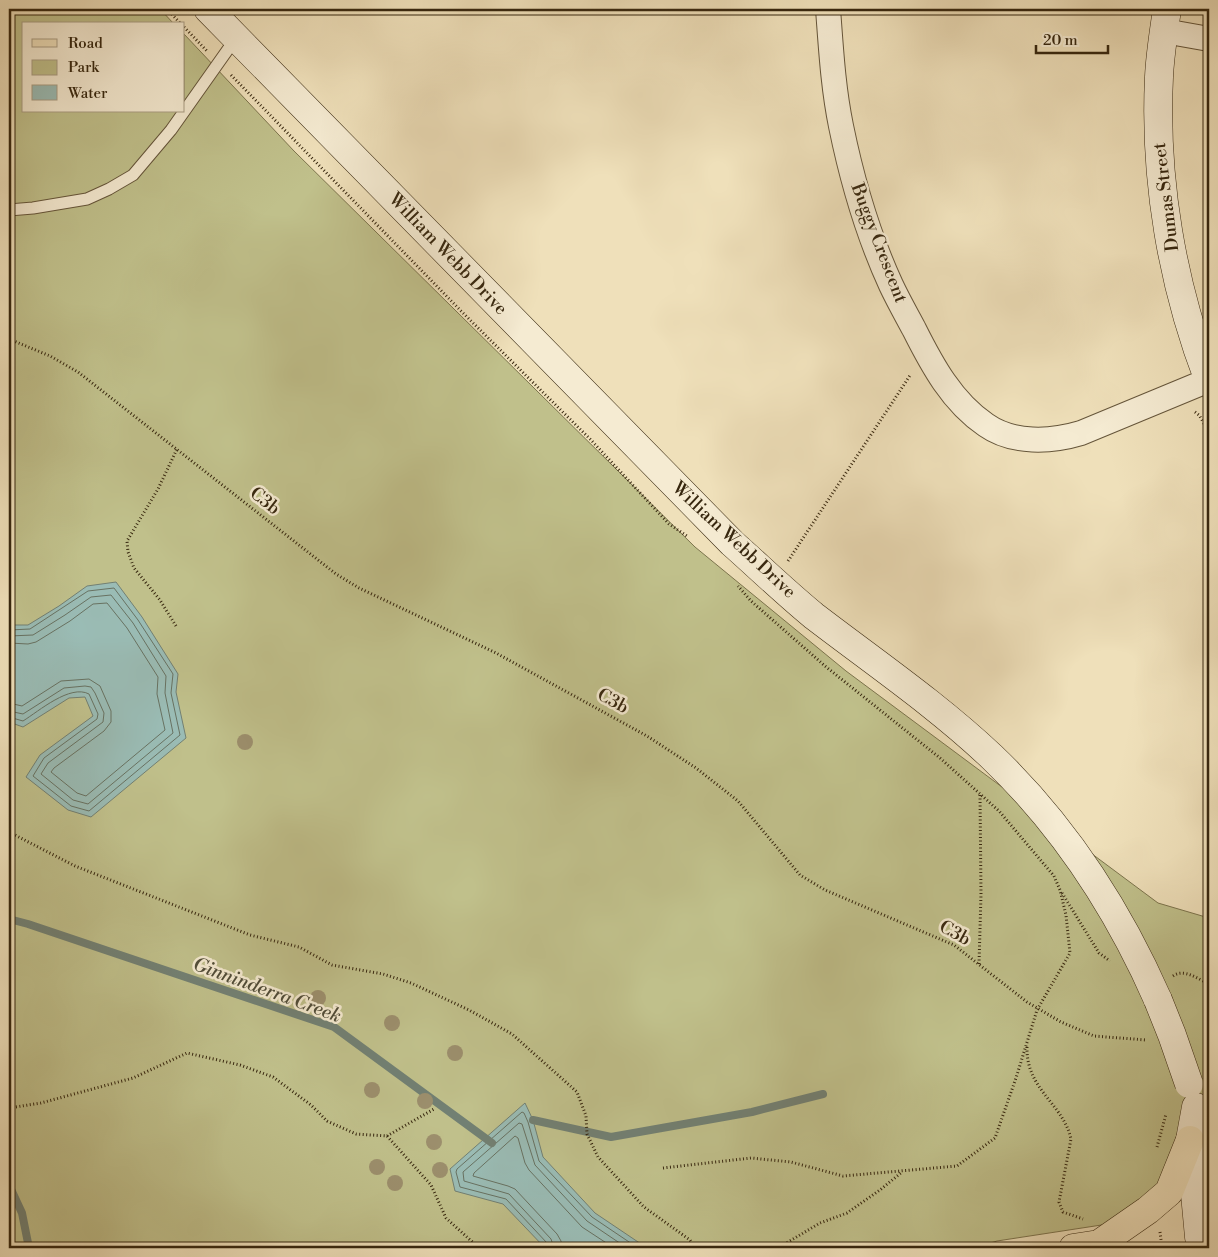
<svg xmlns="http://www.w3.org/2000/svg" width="1218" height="1257" font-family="'Libre Bodoni',serif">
	<rect width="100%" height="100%" fill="#efe0ba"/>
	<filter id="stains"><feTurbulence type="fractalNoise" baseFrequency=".004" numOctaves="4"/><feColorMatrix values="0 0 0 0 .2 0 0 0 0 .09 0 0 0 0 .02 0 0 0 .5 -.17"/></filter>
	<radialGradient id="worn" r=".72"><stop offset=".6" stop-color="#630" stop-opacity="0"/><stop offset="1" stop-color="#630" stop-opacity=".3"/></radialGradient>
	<polygon fill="#c0c08b" stroke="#7c744d" points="9,9 160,9 174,24 24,24 24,111 184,111 184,34 294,151 695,547 846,671 1158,903 1209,918 1209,1186 1147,1195 1108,1224 997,1241 974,1248 9,1248"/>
	<g fill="#9abcb5" stroke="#728073">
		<polygon points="116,582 142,617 178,674 176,692 186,738 91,817 68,810 26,777 40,755 93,716 85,697 69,698 23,727 9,722 9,625 28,625 59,606 87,586"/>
		<polygon points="525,1103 533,1120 543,1157 595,1213 647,1248 545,1248 503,1204 455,1191 450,1169"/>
	</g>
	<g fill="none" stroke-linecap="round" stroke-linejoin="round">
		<g stroke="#687262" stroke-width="1">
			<path d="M9,630l21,-1 58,-38 26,-3 24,32 35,54 -2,19 9,42 -91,76 -18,-5 -38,-30 11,-18 53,-39 1,-5 -9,-20c-19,-10 -50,17 -66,27l-14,-4"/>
			<polyline points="9,636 33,635 65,615 91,597 111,595 133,623 166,676 165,693 173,733 88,804 73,800 41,774 48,763 103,722 104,713 95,693 91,687 85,686 64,688 23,714 9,711"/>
			<polyline points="9,643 28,644 36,642 70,621 93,604 107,603 127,628 158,677 157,694 165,730 86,796 77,793 51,772 54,768 104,731 111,722 111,711 100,686 89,679 61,681 22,706 9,703"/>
			<polyline points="548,1248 547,1243 506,1199 460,1187 456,1172 457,1169 522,1112 524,1113 528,1122 539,1161 592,1217 638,1248"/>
			<polyline points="554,1248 551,1239 509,1194 464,1181 463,1172 519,1123 522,1124 535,1165 587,1221 627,1248"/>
			<polyline points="562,1248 561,1241 557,1234 515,1189 508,1186 473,1176 474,1173 515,1136 518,1138 525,1163 529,1170 582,1227 614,1248"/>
		</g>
		<g stroke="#728073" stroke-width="8">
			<polyline points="9,919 28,924 334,1027 492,1143"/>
			<polyline points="533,1120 611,1137 752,1112 823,1094"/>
			<polyline points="9,1185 22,1213 29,1248"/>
		</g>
		<defs>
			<polyline id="lane" points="9,210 33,208 87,199 109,189 133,175 171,130 236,38"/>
			<g id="street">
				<path d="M828,9c3,39 5,78 13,117 11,54 27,109 50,159 7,15 15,29 23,44 18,36 38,73 72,96 27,19 65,17 95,8l128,-53"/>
				<polyline points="1164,31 1209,39"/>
			</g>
			<g id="secondary">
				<path d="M208,9l524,534c27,24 54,50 82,73 60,46 123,89 178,141 72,69 126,152 166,243"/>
				<path d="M1167,9c-3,22 -7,45 -8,68 -5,103 13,208 50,304"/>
				<polyline points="1196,1107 1190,1140 1199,1237 1202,1248"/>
			</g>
			<polyline id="primary" points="1073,1248 1099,1244 1148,1210 1169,1192 1190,1140"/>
		</defs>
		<use href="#lane" stroke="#65553a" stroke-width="13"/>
		<use href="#street" stroke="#65553a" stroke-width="26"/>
		<use href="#secondary" stroke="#37270f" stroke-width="29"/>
		<use href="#primary" stroke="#37270f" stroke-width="29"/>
		<g stroke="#37270f" stroke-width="3" stroke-dasharray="1 2.5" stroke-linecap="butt">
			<polyline points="167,9 181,24"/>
			<polyline points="184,27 207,51"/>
			<polyline points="231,75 461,311 591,440 669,524 687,536"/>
			<polyline points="9,339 50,356 78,372 336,574 359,588 496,653 647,736 696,768 738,801 800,875 825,890 954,945 1027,1002 1061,1022 1094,1036 1146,1040"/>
			<polyline points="1195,412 1199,415 1209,432"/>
			<polyline points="788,561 911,374"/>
			<polyline points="176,626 160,600 134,568 128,552 127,541 158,489 177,449"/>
			<polyline points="9,832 75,866 250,935 299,947 332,965 383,974 411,983 469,1010 512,1034 577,1092 586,1116 587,1134 598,1157 644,1207 690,1240 695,1248"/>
			<polyline points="1062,893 1099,953 1110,961"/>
			<polyline points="979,964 981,894 980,794"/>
			<path d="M1173,976c11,-8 25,3 36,8"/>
			<path d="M1027,1047c-1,43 36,56 44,92l-12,63 4,10 20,7"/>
			<polyline points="9,1108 41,1103 133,1078 187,1053 240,1065 273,1077 311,1105 327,1121 356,1134 387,1136 431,1185 446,1218 479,1248"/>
			<polyline points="387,1136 434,1109"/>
			<polyline points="1157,1147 1166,1114"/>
			<polyline points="663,1168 751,1158 791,1162 843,1176 957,1166 995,1138 1016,1078 1037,1010 1070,953 1066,915 1060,890 1054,876 999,811 940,758 825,666 751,601 738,586"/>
			<polyline points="1160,1232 1162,1248"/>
			<polyline points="778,1248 820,1223 847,1213 880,1190 902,1172"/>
		</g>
		<use href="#lane" stroke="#f5ebd2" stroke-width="11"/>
		<use href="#street" stroke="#f5ebd2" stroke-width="24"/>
		<use href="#secondary" stroke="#f5ebd2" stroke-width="28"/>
		<use href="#primary" stroke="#efe0ba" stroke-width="28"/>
		<defs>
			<polyline id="secondary-bridge" points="1158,1000 1172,1035 1189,1084"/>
		</defs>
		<use href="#secondary-bridge" stroke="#37270f" stroke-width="29" stroke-linecap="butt"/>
		<use href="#secondary-bridge" stroke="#f5ebd2" stroke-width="28"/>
	</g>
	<g fill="#9c8f6d">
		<circle cx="245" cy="742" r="8"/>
		<circle cx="318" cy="998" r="8"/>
		<circle cx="392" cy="1023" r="8"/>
		<circle cx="455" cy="1053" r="8"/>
		<circle cx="372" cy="1090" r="8"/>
		<circle cx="425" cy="1101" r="8"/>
		<circle cx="434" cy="1142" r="8"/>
		<circle cx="377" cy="1167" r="8"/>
		<circle cx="440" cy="1170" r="8"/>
		<circle cx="395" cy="1183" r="8"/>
	</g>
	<g text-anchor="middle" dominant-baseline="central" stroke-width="5" stroke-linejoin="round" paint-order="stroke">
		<g font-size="18" fill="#37270f" stroke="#f5ebd2">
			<text transform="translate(1166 197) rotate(-97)">Dumas Street</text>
			<text transform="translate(879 243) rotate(69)">Buggy Crescent</text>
			<text transform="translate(448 254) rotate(46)">William Webb Drive</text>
			<text transform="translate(265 501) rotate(38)">C3b</text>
			<text transform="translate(734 540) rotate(43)">William Webb Drive</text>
			<text transform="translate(613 701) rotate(29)">C3b</text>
			<text transform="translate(955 933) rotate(29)">C3b</text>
		</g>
		<g font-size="19" font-style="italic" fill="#504c38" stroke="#f5ebd2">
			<text transform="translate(267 990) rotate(20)">Ginninderra Creek</text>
		</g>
	</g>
	<rect width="1218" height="1257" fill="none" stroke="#efe0ba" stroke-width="30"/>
	<rect x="10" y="10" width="1198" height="1237" fill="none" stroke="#37270f" stroke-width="2.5"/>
	<rect x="15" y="15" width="1188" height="1227" fill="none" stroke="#37270f"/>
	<rect x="22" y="22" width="162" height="90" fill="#f5ebd2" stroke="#a99d84"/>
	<rect x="32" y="39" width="25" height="8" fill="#efe0ba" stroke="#a99d84"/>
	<text x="68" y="48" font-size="15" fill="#37270f">Road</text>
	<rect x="32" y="60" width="25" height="15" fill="#c0c08b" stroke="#a99d84"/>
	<text x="68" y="72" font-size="15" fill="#37270f">Park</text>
	<rect x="32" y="85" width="25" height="15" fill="#9abcb5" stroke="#a99d84"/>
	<text x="68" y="98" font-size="15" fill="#37270f">Water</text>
	<path d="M1036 45v8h72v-8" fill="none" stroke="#37270f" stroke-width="2.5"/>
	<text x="1043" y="45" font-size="15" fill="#37270f" stroke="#f5ebd2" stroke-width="4" paint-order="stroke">20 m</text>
	<rect width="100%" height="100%" filter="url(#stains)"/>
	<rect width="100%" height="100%" fill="url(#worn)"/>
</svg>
